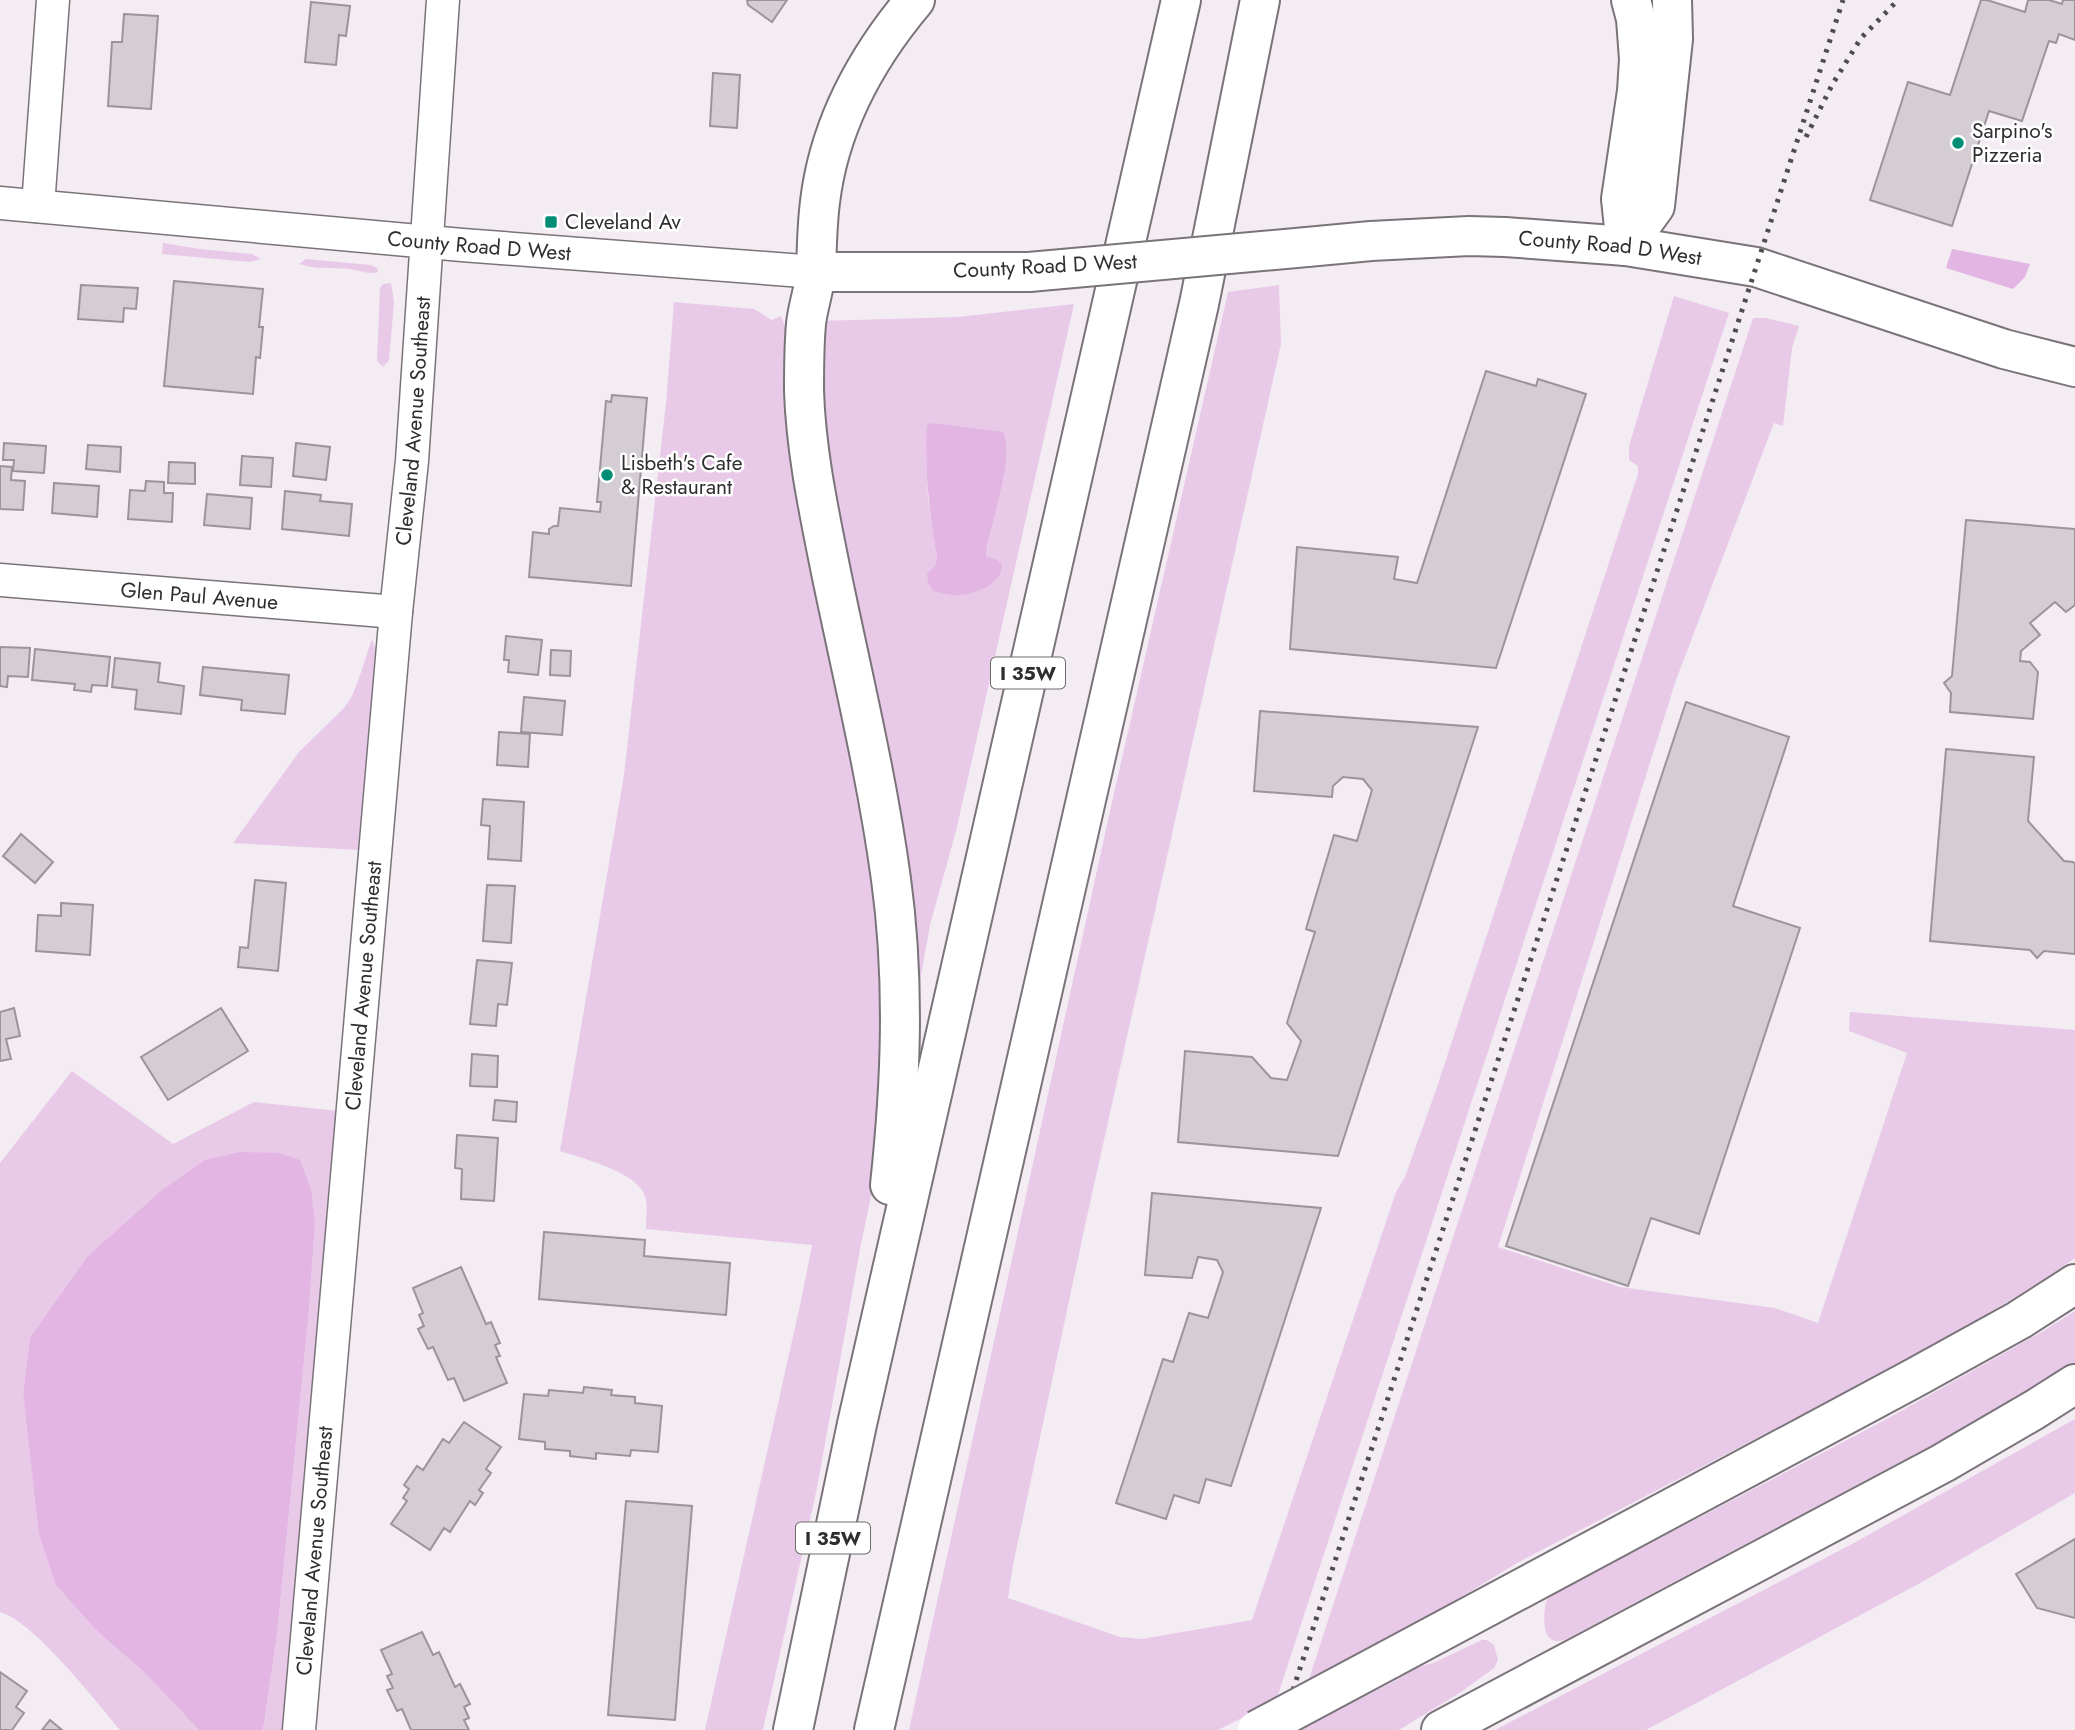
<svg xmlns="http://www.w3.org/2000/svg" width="2075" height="1730" font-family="Jost,sans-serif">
	<rect width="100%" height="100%" fill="#f3ecf3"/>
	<g fill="#e8cae8" fill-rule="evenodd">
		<polygon points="163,243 200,249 252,254 261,259 250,262 162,254"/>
		<path d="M306,259l65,6 6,3 1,4c-10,3 -19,-2 -28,-3 -17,-2 -35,1 -51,-5z"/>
		<polygon points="391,283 394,302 389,360 383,367 377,361 380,288 383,284"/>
		<polygon points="1279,285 1281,344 1084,1230 1013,1565 1008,1598 1120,1637 1142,1639 1252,1620 1396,1192 1405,1177 1436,1090 1638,474 1638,466 1629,460 1629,446 1674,296 1729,313 1276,1701 1218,1730 909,1730 1110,811 1228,292"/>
		<path d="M674,302l80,7 18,11 9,-4 8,20 83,544 7,96 1,135 -8,81 -11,52 -44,244 -54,242h-58l97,-434 10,-51 -166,-16c0,-10 2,-24 -1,-33 -8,-24 -63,-38 -85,-45l64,-376 42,-372z"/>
		<path d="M1074,304l-118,527 -26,94 -19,106 -91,-591 -1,-119 139,-4zM926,447h81l-21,109 12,4 -67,9 4,-4 2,-7 -9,-61z"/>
		<polygon points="1753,318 1766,318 1799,326 1792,348 1783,426 1774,423 1676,680 1498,1247 1620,1287 1775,1308 1818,1323 1907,1053 1849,1031 1850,1012 2075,1030 2075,1258 2042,1281 1932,1347 1517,1563 1397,1636 1307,1685"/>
		<polygon points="372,639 376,651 359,850 233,843 299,752 344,708 352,696 358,681"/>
		<path d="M72,1071l101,73 81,-42 84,9 -55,619h-20l14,-95 32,-325 6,-86 -285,114 -7,54 9,70 24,122 41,47 48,42 54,57h-79c-22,-27 -89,-111 -120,-118v-449z"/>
		<path d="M2075,1311v54l-35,23 -466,247c-4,2 -11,6 -16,6 -18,1 -15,-34 -10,-44l337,-177 155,-87z"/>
		<polygon points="2075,1419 2075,1493 1922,1582 1646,1730 1495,1730 1852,1544"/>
		<polygon points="1482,1640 1487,1640 1494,1645 1498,1660 1494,1668 1461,1692 1399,1730 1297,1730 1395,1681 1417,1667 1433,1663"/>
	</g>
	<g fill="#e3b5e3">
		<polygon points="1952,249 2030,264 2025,277 2013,289 1946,268"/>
		<path d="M932,423l71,9c13,23 -14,94 -17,124l12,4 4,5c0,19 -26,29 -42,30 -9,1 -18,-2 -27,-4l-5,-8 -1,-9 8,-9 2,-7c-7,-44 -13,-87 -10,-132z"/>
		<polygon points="241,1152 279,1153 300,1160 311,1189 315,1224 309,1310 277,1635 263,1730 199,1730 145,1673 97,1631 56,1585 39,1534 23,1392 30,1338 88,1256 162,1190 205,1160"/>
	</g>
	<g fill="#d4cdd4" stroke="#9b949b" stroke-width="2">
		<polygon points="747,0 787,0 772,22 748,5"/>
		<polygon points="1981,0 1987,0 2025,12 2028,0 2049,0 2062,4 2063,0 2075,0 2075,40 2059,34 2056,43 2049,41 2022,121 1989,111 1952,226 1870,200 1908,82 1950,95"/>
		<polygon points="311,2 350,6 346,36 339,35 336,65 305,62"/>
		<polygon points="124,14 158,16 151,109 108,106 112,42 122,42"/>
		<polygon points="713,73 740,75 737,128 710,126"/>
		<polygon points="174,281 263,289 259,327 263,327 260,358 256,357 253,394 164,386"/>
		<polygon points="81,285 138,288 136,309 124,308 123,322 78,319"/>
		<polygon points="1486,371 1536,386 1538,379 1586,394 1496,668 1290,649 1297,547 1398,557 1394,579 1417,583"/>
		<polygon points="612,395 647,398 631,586 529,577 533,532 549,534 549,529 554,526 558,526 560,508 600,512 601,502 597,502 606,401 611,402"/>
		<polygon points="4,443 46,446 44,473 13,471 14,460 3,460"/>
		<polygon points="296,443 330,447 326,480 293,476"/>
		<polygon points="88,445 121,447 120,472 86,469"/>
		<polygon points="242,456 273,458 271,487 240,485"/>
		<polygon points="169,462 195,463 195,484 168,483"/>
		<polygon points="0,466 12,467 11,480 25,481 23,510 0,509"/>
		<polygon points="146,481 164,482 164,493 173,493 172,522 128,519 130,490 145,491"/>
		<polygon points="54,483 99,486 97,517 52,513"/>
		<polygon points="285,491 321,495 320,501 352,504 349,536 282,529"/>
		<polygon points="207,494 252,498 250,529 204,525"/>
		<polygon points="1966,520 2075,529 2075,605 2066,612 2055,602 2030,623 2040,635 2021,651 2020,661 2030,662 2038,672 2033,719 1950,712 1951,693 1944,683 1952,676"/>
		<polygon points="506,636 542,640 538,675 508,672 509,660 504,660"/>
		<polygon points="0,647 30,648 28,677 8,676 7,687 0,686"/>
		<polygon points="35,649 110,657 107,686 92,685 91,692 74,690 75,684 32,680"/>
		<polygon points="551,650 571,651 570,676 550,675"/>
		<polygon points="115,658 160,663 158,682 184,686 181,714 135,709 137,690 112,687"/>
		<polygon points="203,667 289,675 285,714 241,710 242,700 200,695"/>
		<polygon points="524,697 565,701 562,735 521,732"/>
		<polygon points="1686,702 1789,737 1733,906 1800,928 1699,1234 1651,1218 1628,1286 1506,1246"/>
		<polygon points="1260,711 1478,727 1338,1156 1178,1142 1185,1051 1252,1057 1271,1078 1287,1080 1301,1041 1287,1023 1315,932 1306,929 1334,835 1357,841 1372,790 1363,779 1343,777 1333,786 1332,797 1254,791"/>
		<polygon points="499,732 530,734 528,767 497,765"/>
		<polygon points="1946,749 2034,757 2028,821 2064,861 2073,862 2075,864 2075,954 2044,951 2037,958 2030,950 1930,941"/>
		<polygon points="483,799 524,802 521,861 488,859 490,826 481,825"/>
		<polygon points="21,834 53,862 35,883 3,856"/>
		<polygon points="255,880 286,883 278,971 238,967 240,947 248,948"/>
		<polygon points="487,885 515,886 511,943 483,941"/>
		<polygon points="61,903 93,905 90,955 36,951 38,915 61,916"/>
		<polygon points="477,960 512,963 507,1005 498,1004 496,1026 470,1024"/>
		<polygon points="14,1008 20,1036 6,1039 11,1059 0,1061 0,1012"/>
		<polygon points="221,1008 248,1051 168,1100 141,1057"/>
		<polygon points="472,1054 498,1056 497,1087 470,1086"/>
		<polygon points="495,1100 517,1102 516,1122 493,1120"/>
		<polygon points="457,1135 498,1138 494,1201 461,1199 462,1169 455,1168"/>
		<polygon points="1152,1193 1321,1208 1231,1486 1206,1479 1199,1503 1174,1495 1166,1519 1116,1503 1163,1359 1173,1362 1189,1313 1208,1318 1223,1272 1217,1260 1198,1257 1192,1278 1145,1275"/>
		<polygon points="544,1232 645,1240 644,1256 730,1263 726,1315 539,1299"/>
		<polygon points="461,1267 486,1324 491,1322 500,1343 495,1345 500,1356 496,1357 507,1383 464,1401 454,1378 448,1380 433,1347 428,1349 418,1329 424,1326 419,1315 423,1313 413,1288"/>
		<polygon points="584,1387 612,1390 611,1395 635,1397 635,1403 662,1406 658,1452 631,1450 630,1456 596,1453 596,1459 570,1456 570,1451 545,1449 545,1442 519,1439 524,1394 548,1396 549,1390 583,1393"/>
		<polygon points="464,1422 501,1447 486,1469 491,1473 479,1490 483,1493 475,1505 470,1501 450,1532 444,1528 430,1550 391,1524 407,1501 403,1498 409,1489 404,1485 417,1466 423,1470 443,1439 449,1443"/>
		<polygon points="626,1501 692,1506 675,1720 608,1715"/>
		<polygon points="2075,1539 2075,1618 2037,1608 2016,1574"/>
		<polygon points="422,1632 433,1655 439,1652 455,1687 460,1684 470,1704 464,1707 469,1718 464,1720 469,1730 411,1730 402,1709 397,1711 387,1690 393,1688 387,1676 392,1674 381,1650"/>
		<polygon points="0,1672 27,1691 16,1707 24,1713 12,1730 0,1730"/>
		<polygon points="50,1720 62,1730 42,1730"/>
	</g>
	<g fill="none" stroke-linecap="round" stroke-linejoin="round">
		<defs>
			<g id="minor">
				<path id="s1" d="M0,203l462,42 354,27"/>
				<polyline points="38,206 53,0"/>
				<path id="s2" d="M0,580l396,32"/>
				<path id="s3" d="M299,1730l97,-1118 16,-151 31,-461"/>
			</g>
			<g id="major">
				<path id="s4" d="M1307,247l64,-6 98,-5 36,1 121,9 130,21 248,82 71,18"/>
				<polyline points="816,272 1029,272"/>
			</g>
			<g id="highway">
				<polyline points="1626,246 1655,206 1673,39 1672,0"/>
				<polyline points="1626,246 1621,199 1637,91 1639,59 1636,19 1631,0"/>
				<path d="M890,1185c11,-102 15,-204 1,-306 -14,-103 -39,-205 -60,-307 -12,-60 -25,-120 -27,-181 0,-22 0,-46 2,-67 2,-19 9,-36 10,-55 1,-22 1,-44 4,-67 9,-76 47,-145 95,-202"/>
				<polyline points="1388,1660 1916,1377 2019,1320 2075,1284"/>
				<polyline points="793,1730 857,1424 1181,0"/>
				<polyline points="874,1730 1199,304 1260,0"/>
				<polyline points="1441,1730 1943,1463 2034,1410 2075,1384"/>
			</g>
		</defs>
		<use href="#minor" stroke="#7a747a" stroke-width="35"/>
		<use href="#major" stroke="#7a747a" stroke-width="42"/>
		<use href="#highway" stroke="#7a747a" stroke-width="42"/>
		<use href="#minor" stroke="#fff" stroke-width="32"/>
		<use href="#major" stroke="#fff" stroke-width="38"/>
		<use href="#highway" stroke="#fff" stroke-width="38"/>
		<g stroke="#4f4c4f" stroke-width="5" stroke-dasharray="3.5 7" stroke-linecap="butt">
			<polyline points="1806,137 1832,85 1861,38 1898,0"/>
			<polyline points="1280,1730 1843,0"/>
		</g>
		<defs>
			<polyline id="major-bridge" points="1029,272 1307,247"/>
			<polyline id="highway-bridge" points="1257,1730 1388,1660"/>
		</defs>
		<use href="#major-bridge" stroke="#7a747a" stroke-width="42" stroke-linecap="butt"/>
		<use href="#highway-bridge" stroke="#7a747a" stroke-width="42" stroke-linecap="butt"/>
		<use href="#major-bridge" stroke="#fff" stroke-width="38"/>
		<use href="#highway-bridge" stroke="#fff" stroke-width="38"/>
	</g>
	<g fill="#008d76" stroke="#fff" stroke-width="2.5">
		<circle cx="1958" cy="143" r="7"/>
		<rect x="544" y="215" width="14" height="14" rx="3.5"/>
		<circle cx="607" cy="475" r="7"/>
	</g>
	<g text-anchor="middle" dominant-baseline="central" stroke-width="5" stroke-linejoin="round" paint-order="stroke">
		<g fill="#fff" stroke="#6d6c6d" stroke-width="2">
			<rect x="991" y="657.5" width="74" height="31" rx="5"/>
			<rect x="796" y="1522.5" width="74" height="31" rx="5"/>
		</g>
		<g font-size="19" font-weight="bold" fill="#2f2d2f">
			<text x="1028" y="673">I 35W</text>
			<text x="833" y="1538">I 35W</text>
		</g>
		<g font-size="21" fill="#2f2d2f" stroke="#fff" text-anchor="start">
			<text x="1972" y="131">Sarpino's<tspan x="1972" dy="24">Pizzeria</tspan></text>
			<text x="565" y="222">Cleveland Av</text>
			<text x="621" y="463">Lisbeth's Cafe<tspan x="621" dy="24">&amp; Restaurant</tspan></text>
		</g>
		<g font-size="21" fill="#2f2d2f" stroke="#fff">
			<text stroke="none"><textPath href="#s1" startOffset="481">County Road D West</textPath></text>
			<text stroke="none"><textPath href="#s4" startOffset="304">County Road D West</textPath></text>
			<text transform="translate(1045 266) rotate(-3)">County Road D West</text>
			<text stroke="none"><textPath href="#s3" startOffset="1314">Cleveland Avenue Southeast</textPath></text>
			<text stroke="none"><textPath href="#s2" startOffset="200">Glen Paul Avenue</textPath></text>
			<text stroke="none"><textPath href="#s3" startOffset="747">Cleveland Avenue Southeast</textPath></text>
			<text stroke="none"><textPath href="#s3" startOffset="180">Cleveland Avenue Southeast</textPath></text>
		</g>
	</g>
</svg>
